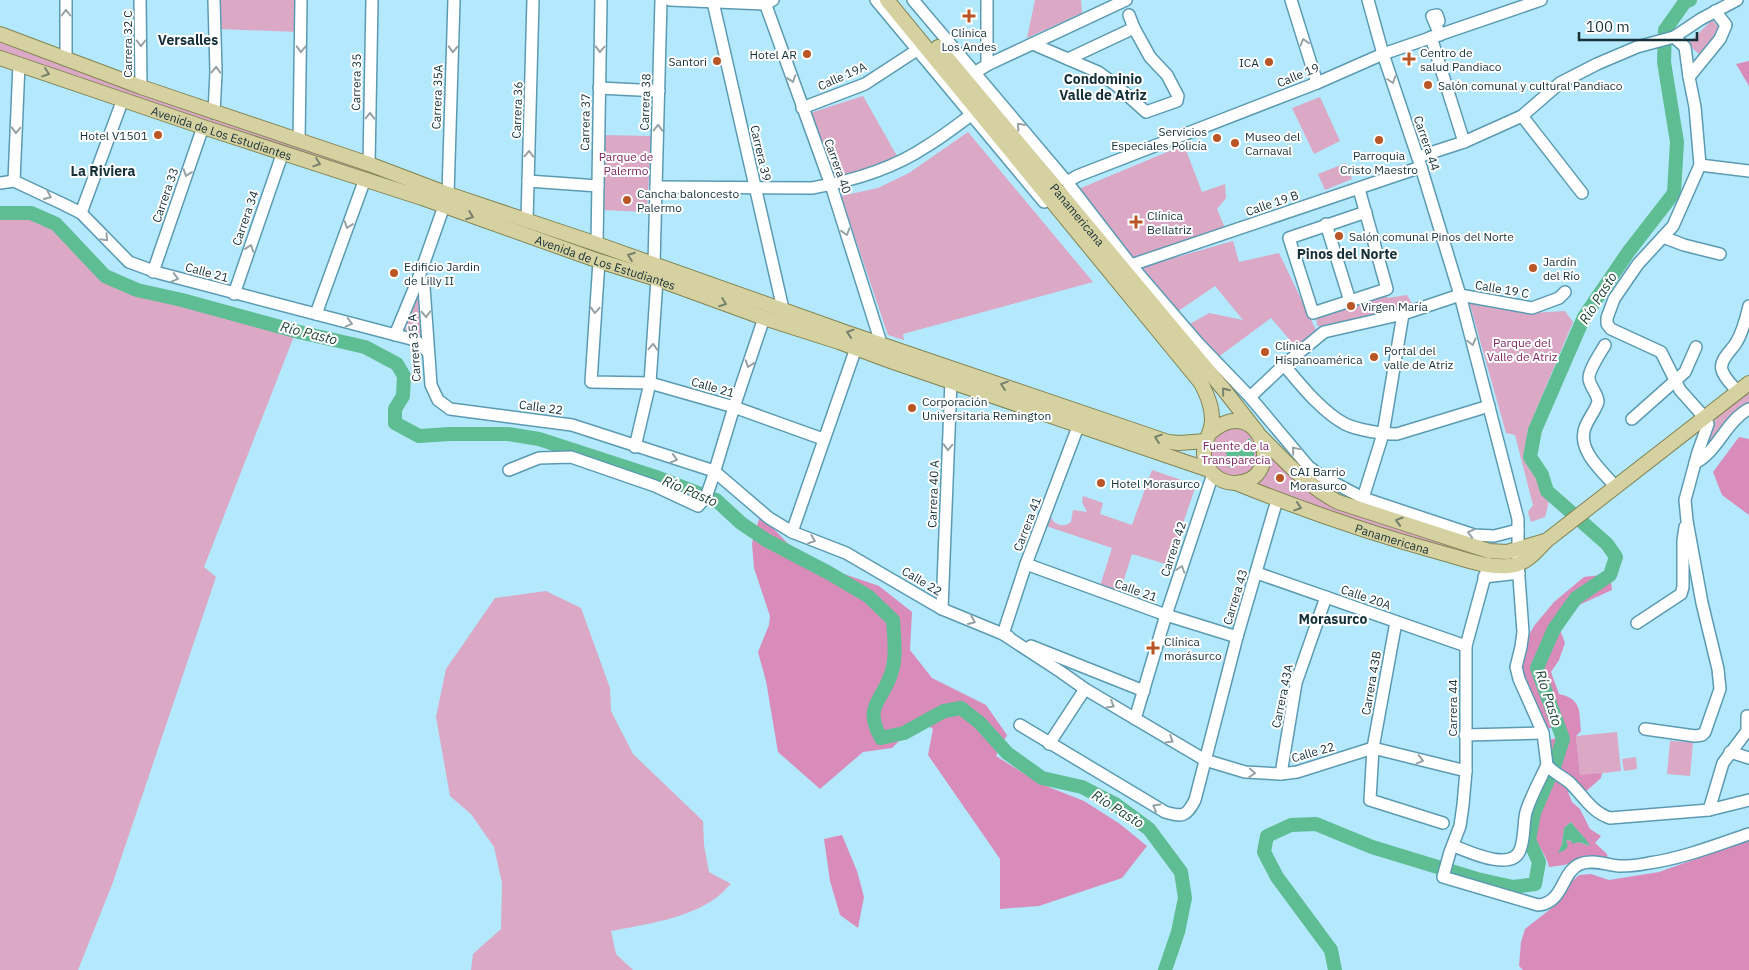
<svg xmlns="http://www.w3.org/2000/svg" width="1749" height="970" font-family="'IBM Plex Sans',sans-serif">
	<rect width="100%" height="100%" fill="#b4e8fc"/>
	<g fill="#dba8c5">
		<polygon points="217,0 298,0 298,32 219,29"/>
		<polygon points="1035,0 1081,0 1082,13 1027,38"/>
		<polygon points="1712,20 1726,34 1702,57 1688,44"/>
		<polygon points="0,38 490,210 487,217 0,55"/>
		<polygon points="863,96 897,156 857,172 835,175 810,113"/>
		<polygon points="1320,97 1340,141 1314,154 1292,108"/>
		<polygon points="968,132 1093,282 903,334 904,340 888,335 841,196 878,188 909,173"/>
		<polygon points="603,135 651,136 647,212 602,210"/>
		<polygon points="1184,145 1202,192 1225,184 1226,198 1217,209 1225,228 1132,259 1076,190"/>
		<polygon points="1346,163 1352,179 1325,190 1318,174"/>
		<polygon points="0,213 31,213 56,224 104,276 137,290 182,300 296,331 204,567 216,577 113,882 78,970 0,970"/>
		<polygon points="1233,241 1239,262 1279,253 1316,330 1296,347 1271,318 1217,358 1188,325 1209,313 1243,320 1215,286 1177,312 1142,267"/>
		<polygon points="417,292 420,292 422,342 403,331"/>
		<polygon points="1386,295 1387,298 1407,295 1413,305 1403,309 1324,329 1317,325 1316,315"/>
		<polygon points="1469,301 1533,313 1565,311 1573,322 1528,429 1523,459 1537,480 1543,496 1549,501 1545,517 1531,522 1528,512 1533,505 1515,435 1506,433"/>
		<polygon points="1749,391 1749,407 1715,442 1699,452 1717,416"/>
		<circle cx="1235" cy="452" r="24"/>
		<path d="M1273,455l47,43 181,60 -11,1 -66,-14 -173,-61c16,-9 16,-12 22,-29z"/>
		<path d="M1152,470l44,15 -27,80 -37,-11 -13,41 -20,-6 13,-41 -66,-22 3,-14c3,10 7,14 17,13l5,-3 2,-12 14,2 -5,-10 1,-6 20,7 -3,11 32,11z"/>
		<path d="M546,591l35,17 29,80 1,23 22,43 70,67 1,24 5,27 22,12c-5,4 -9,10 -14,13 -29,22 -71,27 -106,34l5,23 17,16h-162l2,-16 28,-25 1,-46 -8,-36 -23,-33 -21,-18 -14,-79 10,-48 49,-71z"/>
		<polygon points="1617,732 1621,771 1580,776 1576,736"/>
		<polygon points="1670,741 1693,742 1690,776 1667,774"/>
		<polygon points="1636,757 1637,769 1624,771 1622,759"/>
	</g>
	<g fill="#d98cba" fill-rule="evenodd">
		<polygon points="1749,61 1749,86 1736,64"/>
		<polygon points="1739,437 1749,439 1749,515 1722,495 1713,472"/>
		<polygon points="759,519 772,527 797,553 844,574 879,586 912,612 910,650 932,678 986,705 1007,735 996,756 1041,784 1084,801 1120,824 1147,846 1122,878 1039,906 1000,909 1000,859 928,755 933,729 920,720 892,748 863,752 820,789 778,752 766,681 758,652 769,625 770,616 754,568 752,543"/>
		<path d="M1601,575l10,7 1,8 -33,15 -9,10 -10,15 5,13 -6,17 -8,12 8,22c23,5 20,17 22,37l-5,5 4,39 22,-2 -1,5 -18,16 -6,-5 -9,3 4,10 8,7 10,20 11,7 -6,7 12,11 2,13 -29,-7 -16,5 -15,2c-2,-10 -9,-18 -13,-28 -8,-17 14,-51 24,-64l-12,-8 1,-27 11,-3 -2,-10 -14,2 -24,-62 9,-32 5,-9 20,-24 30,-25zM1571,822c6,9 14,14 18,24l-10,-4 -7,1v-2l-6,-1 -7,12 3,-8 2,-16z"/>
		<polygon points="842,835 857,871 864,897 858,928 840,915 830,881 824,839"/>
		<polygon points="1749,840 1749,970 1523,970 1519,966 1521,942 1525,929 1553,907 1571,882 1579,875 1591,874 1609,880 1659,872"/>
	</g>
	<g fill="#5fbd94">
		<path d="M1249,438c7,8 6,15 3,25l-13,-8 -4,3 -2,7 -3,3 -3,-5 -1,-12 5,-5 4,3 6,-1z"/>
		<path d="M1571,822c6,9 14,14 19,24l-11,-4 -7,2v-3l-6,-1 2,6 -3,4 -7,3 4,-9 2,-16z"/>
	</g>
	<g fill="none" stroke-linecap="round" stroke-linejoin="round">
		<g stroke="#5fbd94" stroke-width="14">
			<path d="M0,213h31l25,11 49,52 32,14 45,10 117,32 66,15 32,17 7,12 -1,20 -8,13v14l24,13 31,-2h58l31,5 120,39 57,22 25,23 25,17 63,33 39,23 25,24c1,18 4,37 -2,54 -9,28 -28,32 -10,64l23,-5 40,-22 17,-3 19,15 27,30 35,25 40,9 33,17 34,25 32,43 4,26 -7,34 -13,38"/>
			<polyline points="1335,970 1331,950 1277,877 1264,852 1267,836 1291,825 1316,824 1372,847 1477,879 1513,887 1535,884 1539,862 1529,840 1534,813 1555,764 1563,739 1537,668 1554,629 1576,598 1610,575 1616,557 1607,544 1547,491 1542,475 1530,457 1535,430 1584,317 1629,251 1674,193 1677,142 1664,62 1665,30 1685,2 1690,0"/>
		</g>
		<defs>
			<g id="minor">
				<polyline points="140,0 141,87"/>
				<polyline points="214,0 216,72 214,113"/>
				<polyline points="670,0 766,4 773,0"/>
				<polyline points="764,0 831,185 881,343"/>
				<polyline points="876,0 1044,202"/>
				<polyline points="913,0 1067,182 1131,265 1198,343 1250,397 1308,466 1321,476 1363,498 1474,535 1494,536 1518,530"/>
				<polyline points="1291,0 1317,83"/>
				<path d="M1368,0l15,54 38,113 39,128 58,224v45l5,68 -2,15 -5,20 3,12 24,54 4,32c6,8 15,11 22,17 14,13 22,30 41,36l99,-8 40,-10"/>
				<polyline points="713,2 783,309"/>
				<polyline points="1439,21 1437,15 1432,16 1440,35"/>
				<polyline points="1431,37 1464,142"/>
				<polyline points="1033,44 1098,72 1116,85 1146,112 1177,101 1178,96 1167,75 1150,57 1134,28 1129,15"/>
				<polyline points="1068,59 1134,28"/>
				<polyline points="66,60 66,0"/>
				<polyline points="987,65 987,0"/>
				<polyline points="976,72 987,65 1126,0"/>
				<polyline points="1689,77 1720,39 1726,25 1715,11"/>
				<polyline points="599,88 659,91"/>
				<polyline points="802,108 865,84 917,50"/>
				<polyline points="1522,116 1582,193"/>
				<polyline points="299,141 301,0"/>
				<polyline points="1418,157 1464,142 1522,116 1560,83 1597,64 1637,47 1674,37 1701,19 1737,0"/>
				<polyline points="369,164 372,0"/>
				<polyline points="1700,165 1749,171"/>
				<polyline points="14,181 19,64"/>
				<polyline points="528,181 598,186"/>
				<polyline points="1067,182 1077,176 1317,83 1383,54 1541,0"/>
				<polyline points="0,183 14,181 63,204 81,213 129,262 159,273 415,340 428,352"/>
				<path d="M656,187l156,1c40,-7 81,-19 115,-42 15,-9 29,-20 44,-31"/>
				<polyline points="1359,189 1387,289 1313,313 1289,238 1366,212"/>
				<polyline points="448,194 454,0"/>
				<polyline points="81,213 123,99"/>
				<polyline points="527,220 533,0"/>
				<polyline points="1326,224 1350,301"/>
				<polyline points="1663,237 1684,245 1720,254"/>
				<polyline points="597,244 601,0"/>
				<polyline points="599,261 591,382 650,383 734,407 823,439"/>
				<polyline points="654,264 661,0"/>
				<polyline points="1131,265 1421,167"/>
				<polyline points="153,272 203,127"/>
				<polyline points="419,277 424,287 431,385 438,400 450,409 572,425 714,471 769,518 792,532 846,553 942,609 1003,634 1061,672 1085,689 1205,760 1245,772 1281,774 1297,772 1373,748"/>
				<polyline points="234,294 283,152"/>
				<polyline points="316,314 365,179"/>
				<polyline points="395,335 419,277 444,206"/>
				<path d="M1605,345c-4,7 -17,26 -16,34 1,8 9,15 9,23 -3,10 -12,19 -14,29 -5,21 19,41 32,56"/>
				<path d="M1284,365c16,19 38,47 61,59 12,6 38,10 52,10l92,-28"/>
				<path d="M1738,392c-5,-6 -14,-14 -16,-22 -3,-10 9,-19 14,-27 7,-11 10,-25 13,-37"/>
				<polyline points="1250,397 1284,365 1324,332 1403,314 1460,295 1532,308 1559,298 1565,292"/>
				<polyline points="1632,419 1685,372 1696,347"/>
				<polyline points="635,447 650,383 657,279"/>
				<path d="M1695,463c23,-12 31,-42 54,-54"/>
				<polyline points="509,470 539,458 571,457 655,486 698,506 706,497 712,480 734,407 764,318"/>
				<polyline points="1363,498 1383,434 1403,314"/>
				<polyline points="792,532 856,348"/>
				<polyline points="1026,564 1166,615 1237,637"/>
				<path d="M1488,565l-22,81v125l-3,34 -3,21 -10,26 -7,25 95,28c26,-2 23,-33 42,-41 12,-5 27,1 39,2 10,0 21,-1 30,-3 35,-5 67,-18 100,-29"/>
				<polyline points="1257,573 1466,646"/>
				<polyline points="1484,577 1519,573"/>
				<polyline points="942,609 951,381"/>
				<polyline points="1396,622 1373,748 1370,800 1443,823"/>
				<polyline points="1637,623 1681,594 1683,587 1683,541 1685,527"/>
				<polyline points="1009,637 1003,634 1026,564 1079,424"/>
				<polyline points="1031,646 1144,691"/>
				<polyline points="1135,719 1166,615 1213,474"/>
				<path d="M1020,725l145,87c18,5 21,5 30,-12l42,-163 40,-137"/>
				<polyline points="1645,729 1695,736 1702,735 1705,732 1720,689 1718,669 1702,603 1687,521 1685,500 1698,452 1708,424 1705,418 1680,390 1661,352 1611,329 1607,324 1607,318 1614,299 1638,264 1673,226 1700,165 1695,107 1689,77 1685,47 1674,37"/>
				<polyline points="1465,735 1543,733"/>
				<polyline points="1049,744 1085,689"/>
				<polyline points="1373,748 1466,771"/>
				<polyline points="1730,752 1749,758"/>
				<polyline points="1281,774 1296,683 1326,597"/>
				<polyline points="1709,810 1723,763 1747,731 1747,716"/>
				<path d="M1454,846c15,6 58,26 66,4 5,-12 3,-26 6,-38 5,-16 14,-32 21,-47"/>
			</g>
			<g id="major">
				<path d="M887,0l314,383c6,12 11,23 11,36 0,14 -8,21 -8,33 -1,17 14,31 31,31 54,-2 25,-93 -24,-51"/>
				<polyline points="0,34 141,87 369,164 448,194 597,244 845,332 1168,442 1179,443 1206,441"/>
				<path id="s1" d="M938,47l287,344 28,36"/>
				<path id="s2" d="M0,58l203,69 219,71 177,63 58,18 107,39 75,24 54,20 316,108"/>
				<path d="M1261,437c24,24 46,49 77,65l151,49 18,1 38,-11"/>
				<path id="s3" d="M1236,483c67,27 136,51 206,70 22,6 44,15 67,13 16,-1 27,-14 37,-25l203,-158"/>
			</g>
		</defs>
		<use href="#minor" stroke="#5b9bb2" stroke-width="14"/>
		<use href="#major" stroke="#818553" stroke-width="16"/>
		<use href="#minor" stroke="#fff" stroke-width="11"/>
		<use href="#major" stroke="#d6d1a0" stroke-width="14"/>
	</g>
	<defs><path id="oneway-chevron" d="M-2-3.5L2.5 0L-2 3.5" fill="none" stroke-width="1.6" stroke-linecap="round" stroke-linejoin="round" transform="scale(1.25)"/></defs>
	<g stroke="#96a2a6">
		<use href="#oneway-chevron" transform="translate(66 13) rotate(-90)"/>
		<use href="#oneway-chevron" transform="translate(1304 42) rotate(-107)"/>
		<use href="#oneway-chevron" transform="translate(141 43) rotate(90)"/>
		<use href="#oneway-chevron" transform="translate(301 49) rotate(91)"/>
		<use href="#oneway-chevron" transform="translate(453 49) rotate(92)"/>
		<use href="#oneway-chevron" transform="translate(600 49) rotate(92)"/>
		<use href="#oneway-chevron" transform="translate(216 70) rotate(-89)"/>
		<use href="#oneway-chevron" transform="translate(792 79) rotate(71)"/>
		<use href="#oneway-chevron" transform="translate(1392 80) rotate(72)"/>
		<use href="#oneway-chevron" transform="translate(370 116) rotate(-89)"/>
		<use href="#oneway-chevron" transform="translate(1020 126) rotate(-131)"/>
		<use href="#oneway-chevron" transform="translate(658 128) rotate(-89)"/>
		<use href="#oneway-chevron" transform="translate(16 130) rotate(92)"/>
		<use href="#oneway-chevron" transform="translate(529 154) rotate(-88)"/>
		<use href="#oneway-chevron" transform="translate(187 173) rotate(109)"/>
		<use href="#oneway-chevron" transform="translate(48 196) rotate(25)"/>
		<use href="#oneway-chevron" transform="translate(348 225) rotate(110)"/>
		<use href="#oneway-chevron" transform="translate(846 232) rotate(73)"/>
		<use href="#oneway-chevron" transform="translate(105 238) rotate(46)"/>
		<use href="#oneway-chevron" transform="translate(250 248) rotate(-71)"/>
		<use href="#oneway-chevron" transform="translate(175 278) rotate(15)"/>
		<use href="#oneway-chevron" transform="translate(595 310) rotate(94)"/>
		<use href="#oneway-chevron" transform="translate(426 314) rotate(87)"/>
		<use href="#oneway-chevron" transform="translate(349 323) rotate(15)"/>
		<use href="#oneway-chevron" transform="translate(1472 342) rotate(75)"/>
		<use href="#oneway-chevron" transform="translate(653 347) rotate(-86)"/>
		<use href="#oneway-chevron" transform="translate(749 364) rotate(109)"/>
		<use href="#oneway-chevron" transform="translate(948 447) rotate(92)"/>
		<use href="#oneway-chevron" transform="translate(1295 450) rotate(-130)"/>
		<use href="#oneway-chevron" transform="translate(674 459) rotate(17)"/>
		<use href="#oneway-chevron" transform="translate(1471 533) rotate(-165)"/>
		<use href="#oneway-chevron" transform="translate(812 540) rotate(21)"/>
		<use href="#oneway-chevron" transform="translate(1181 569) rotate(-72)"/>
		<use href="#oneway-chevron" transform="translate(972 621) rotate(23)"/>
		<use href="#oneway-chevron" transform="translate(1111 705) rotate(31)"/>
		<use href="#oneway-chevron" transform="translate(1170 740) rotate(31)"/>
		<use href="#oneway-chevron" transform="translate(1420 760) rotate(14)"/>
		<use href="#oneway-chevron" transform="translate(1252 773) rotate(4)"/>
		<use href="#oneway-chevron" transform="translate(1156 807) rotate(-150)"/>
	</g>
	<g stroke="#76806c">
		<use href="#oneway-chevron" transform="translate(46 73) rotate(19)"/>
		<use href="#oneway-chevron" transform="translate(317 163) rotate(19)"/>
		<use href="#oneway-chevron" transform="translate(470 216) rotate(21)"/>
		<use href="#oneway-chevron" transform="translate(631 256) rotate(-160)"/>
		<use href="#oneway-chevron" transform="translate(723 303) rotate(20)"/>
		<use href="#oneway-chevron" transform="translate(850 333) rotate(-162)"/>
		<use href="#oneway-chevron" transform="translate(1004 385) rotate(-161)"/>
		<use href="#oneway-chevron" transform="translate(1225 391) rotate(-129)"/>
		<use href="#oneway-chevron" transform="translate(1158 438) rotate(-161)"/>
		<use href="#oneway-chevron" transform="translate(1298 507) rotate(18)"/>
		<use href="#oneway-chevron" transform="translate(1399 521) rotate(-163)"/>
	</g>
	<g fill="#ba5525" stroke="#fff" stroke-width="2">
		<path d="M966.5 8.5h5v5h5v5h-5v5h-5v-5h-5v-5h5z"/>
		<circle cx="807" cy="54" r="5"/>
		<path d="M1406.5 51.5h5v5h5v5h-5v5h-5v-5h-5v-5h5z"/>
		<circle cx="717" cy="61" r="5"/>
		<circle cx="1269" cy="62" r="5"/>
		<circle cx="1428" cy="85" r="5"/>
		<circle cx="158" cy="135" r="5"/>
		<circle cx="1217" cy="138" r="5"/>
		<circle cx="1379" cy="140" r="5"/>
		<circle cx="1235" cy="143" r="5"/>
		<circle cx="627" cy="200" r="5"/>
		<path d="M1133.5 214.5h5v5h5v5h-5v5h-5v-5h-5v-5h5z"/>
		<circle cx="1339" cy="236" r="5"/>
		<circle cx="1533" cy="268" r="5"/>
		<circle cx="394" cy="273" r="5"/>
		<circle cx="1351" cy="306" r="5"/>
		<circle cx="1265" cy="352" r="5"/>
		<circle cx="1374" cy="357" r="5"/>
		<circle cx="912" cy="408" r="5"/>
		<circle cx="1280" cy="478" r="5"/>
		<circle cx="1101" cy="483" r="5"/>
		<path d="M1150.5 640.5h5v5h5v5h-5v5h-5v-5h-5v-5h5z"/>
	</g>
	<g text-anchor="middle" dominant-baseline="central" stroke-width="4" stroke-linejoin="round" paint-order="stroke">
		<g font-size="12" fill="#153039" stroke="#fff" text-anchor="start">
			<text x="969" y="32" text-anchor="middle">Clínica<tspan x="969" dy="14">Los Andes</tspan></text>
			<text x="1420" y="52">Centro de<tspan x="1420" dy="14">salud Pandiaco</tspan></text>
			<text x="797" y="54" text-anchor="end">Hotel AR</text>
			<text x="707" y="61" text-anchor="end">Santori</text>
			<text x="1259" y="62" text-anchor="end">ICA</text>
			<text x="1438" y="85">Salón comunal y cultural Pandiaco</text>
			<text x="1207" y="131" text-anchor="end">Servicios<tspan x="1207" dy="14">Especiales Policía</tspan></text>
			<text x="148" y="135" text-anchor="end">Hotel V1501</text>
			<text x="1245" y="136">Museo del<tspan x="1245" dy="14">Carnaval</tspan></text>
			<text x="1379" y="155" text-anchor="middle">Parroquia<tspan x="1379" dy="14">Cristo Maestro</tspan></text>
			<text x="637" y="193">Cancha baloncesto<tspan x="637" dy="14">Palermo</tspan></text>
			<text x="1147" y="215">Clínica<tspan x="1147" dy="14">Bellatriz</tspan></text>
			<text x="1349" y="236">Salón comunal Pinos del Norte</text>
			<text x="1543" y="261">Jardín<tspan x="1543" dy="14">del Río</tspan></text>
			<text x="404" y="266">Edificio Jardin<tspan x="404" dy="14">de Lilly II</tspan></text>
			<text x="1361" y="306">Virgen María</text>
			<text x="1275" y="345">Clínica<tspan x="1275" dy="14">Hispanoamérica</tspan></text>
			<text x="1384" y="350">Portal del<tspan x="1384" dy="14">valle de Atriz</tspan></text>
			<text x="922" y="401">Corporación<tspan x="922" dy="14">Universitaria Remington</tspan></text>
			<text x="1290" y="471">CAI Barrio<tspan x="1290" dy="14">Morasurco</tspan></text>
			<text x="1111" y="483">Hotel Morasurco</text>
			<text x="1164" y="641">Clínica<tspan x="1164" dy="14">morásurco</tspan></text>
		</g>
		<g font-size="12" fill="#153039" stroke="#fff">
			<text transform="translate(127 44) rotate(-90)">Carrera 32 C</text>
			<text transform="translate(1298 75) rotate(-22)">Calle 19</text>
			<text transform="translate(842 76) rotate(-24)">Calle 19A</text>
			<text transform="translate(356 82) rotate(-89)">Carrera 35</text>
			<text transform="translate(437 97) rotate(-88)">Carrera 35A</text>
			<text transform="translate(645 102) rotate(-88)">Carrera 38</text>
			<text transform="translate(517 110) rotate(-88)">Carrera 36</text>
			<text transform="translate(585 122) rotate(-89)">Carrera 37</text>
			<text stroke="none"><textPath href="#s2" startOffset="234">Avenida de Los Estudiantes</textPath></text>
			<text transform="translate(1427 143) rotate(71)">Carrera 44</text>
			<text transform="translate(761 153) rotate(77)">Carrera 39</text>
			<text transform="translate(838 166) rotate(70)">Carrera 40</text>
			<text transform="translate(165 195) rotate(-71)">Carrera 33</text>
			<text transform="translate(1272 203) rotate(-19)">Calle 19 B</text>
			<text stroke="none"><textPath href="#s1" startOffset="218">Panamericana</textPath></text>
			<text transform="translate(245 218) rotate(-71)">Carrera 34</text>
			<text stroke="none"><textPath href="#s2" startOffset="639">Avenida de Los Estudiantes</textPath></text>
			<text transform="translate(207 272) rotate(15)">Calle 21</text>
			<text transform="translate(1502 289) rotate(10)">Calle 19 C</text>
			<text transform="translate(414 348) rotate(-94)">Carrera 35 A</text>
			<text transform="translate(713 387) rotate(16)">Calle 21</text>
			<text transform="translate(541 407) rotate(8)">Calle 22</text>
			<text transform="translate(933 494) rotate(-88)">Carrera 40 A</text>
			<text transform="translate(1027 524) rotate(-69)">Carrera 41</text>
			<text stroke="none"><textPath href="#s3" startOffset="166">Panamericana</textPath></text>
			<text transform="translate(1173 549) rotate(-72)">Carrera 42</text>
			<text transform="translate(922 581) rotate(31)">Calle 22</text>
			<text transform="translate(1136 590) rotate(20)">Calle 21</text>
			<text transform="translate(1235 597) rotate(-73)">Carrera 43</text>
			<text transform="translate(1366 597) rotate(19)">Calle 20A</text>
			<text transform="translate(1371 683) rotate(-80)">Carrera 43B</text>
			<text transform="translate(1282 696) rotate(-78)">Carrera 43A</text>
			<text transform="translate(1452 708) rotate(-90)">Carrera 44</text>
			<text transform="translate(1313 752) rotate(-16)">Calle 22</text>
		</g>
		<g font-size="12" fill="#7f2662" stroke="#fff">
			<text x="626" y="156">Parque de<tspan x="626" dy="14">Palermo</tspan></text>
			<text x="1522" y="342">Parque del<tspan x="1522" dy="14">Valle de Atriz</tspan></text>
			<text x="1236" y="445">Fuente de la<tspan x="1236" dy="14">Transparecia</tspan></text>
		</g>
		<g font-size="14" font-weight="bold" fill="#153039" stroke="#fff">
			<text x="188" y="40">Versalles</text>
			<text x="1103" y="79">Condominio<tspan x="1103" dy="16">Valle de Atriz</tspan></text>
			<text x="103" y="171">La Riviera</text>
			<text x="1347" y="254">Pinos del Norte</text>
			<text x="1333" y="619">Morasurco</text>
		</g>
		<g font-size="14" font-style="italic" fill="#1c4433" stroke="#fff">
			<text transform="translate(1598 298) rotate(-58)">Río Pasto</text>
			<text transform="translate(309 333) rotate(14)">Río Pasto</text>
			<text transform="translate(690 491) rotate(23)">Río Pasto</text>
			<text transform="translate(1549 698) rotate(72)">Río Pasto</text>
			<text transform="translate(1118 809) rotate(32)">Río Pasto</text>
		</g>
	</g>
	<path d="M1579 32v8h118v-8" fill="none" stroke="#153039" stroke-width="2.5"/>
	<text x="1586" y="32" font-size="15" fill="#153039" stroke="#ffffff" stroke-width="4" paint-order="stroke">100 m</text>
</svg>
